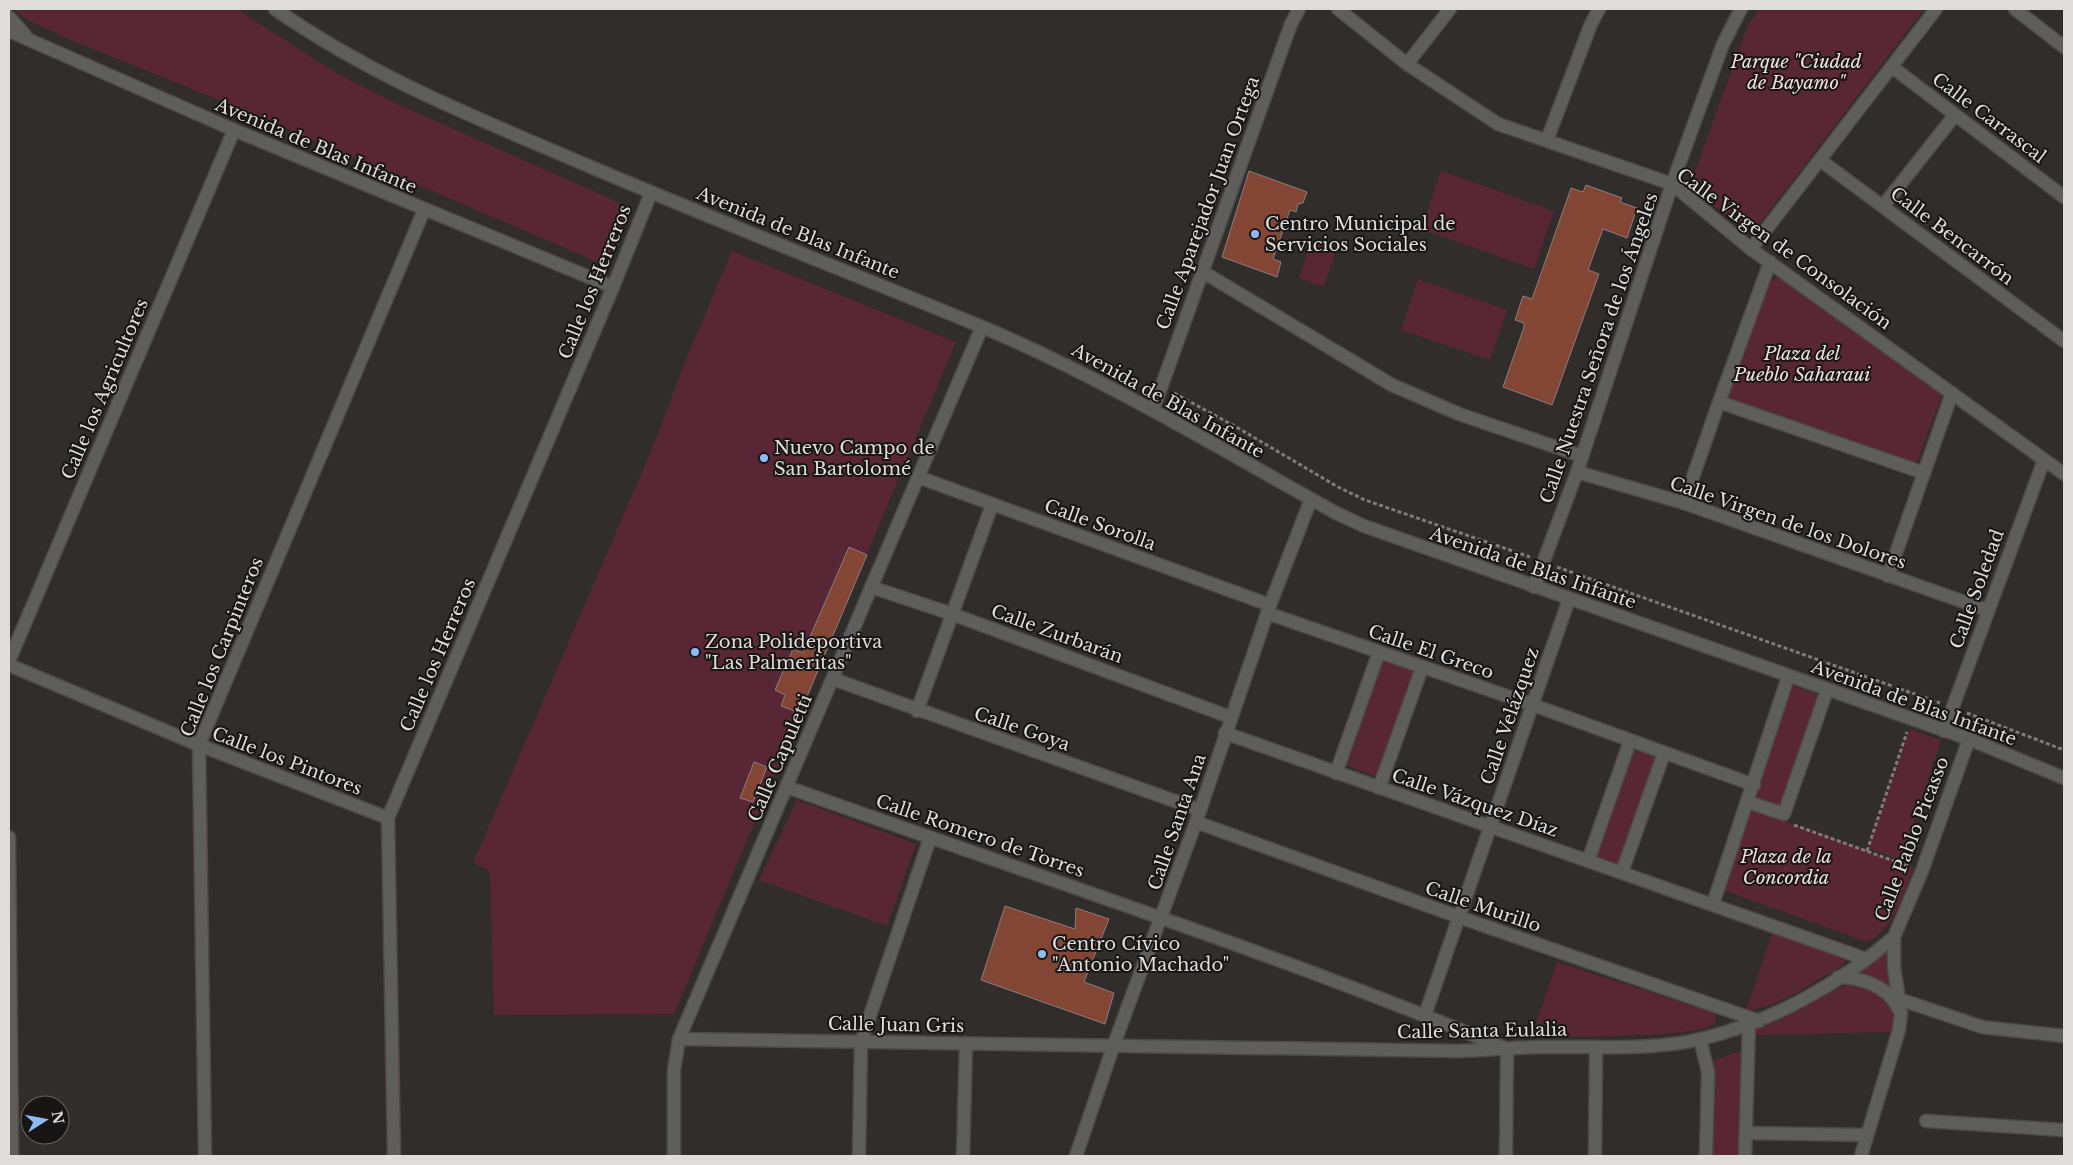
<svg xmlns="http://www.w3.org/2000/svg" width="2073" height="1165" font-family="'Libre Baskerville',serif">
	<rect width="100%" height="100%" fill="#302d2a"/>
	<g fill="#592636">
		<path d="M14,9h223l101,65 57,29 223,99c14,18 2,36 -6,55l-8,4h-9l-346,-149 -176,-71 -39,-18 -15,-9z"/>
		<polygon points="1760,9 1924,9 1751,235 1703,197 1694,174 1748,25"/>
		<polygon points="1441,171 1554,211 1534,269 1421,229"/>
		<polygon points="1311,242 1336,251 1324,286 1299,278"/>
		<polygon points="732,251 956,342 674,1014 494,1015 490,871 473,863 652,449 687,357"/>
		<polygon points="1781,277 1942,395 1917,462 1907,463 1733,402 1727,392 1767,281"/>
		<polygon points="1418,279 1507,310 1490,360 1401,330"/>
		<polygon points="1382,659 1415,672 1377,777 1345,765"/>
		<polygon points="1791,685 1820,695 1782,810 1754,800"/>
		<polygon points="1909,729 1941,740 1901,861 1868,848"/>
		<polygon points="1632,746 1659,756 1619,867 1593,858"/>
		<polygon points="797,800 916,844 887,926 759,880"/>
		<path d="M1752,809l162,59c-9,24 -22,63 -47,74l-144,-52z"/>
		<path d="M1773,931l71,26 1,5 -5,5c-27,15 -64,42 -94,43z"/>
		<polygon points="1886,954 1889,954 1891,986 1888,988 1876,978 1859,974 1858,971"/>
		<path d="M1557,962l152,49 6,3 1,9c-18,16 -153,13 -185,14z"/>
		<path d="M1845,985c17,0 41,6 49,23 3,7 1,17 0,24l-141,3v-5z"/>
		<polygon points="1744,1050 1742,1156 1709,1156 1709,1062"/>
	</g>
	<g fill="#844634" stroke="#857f7e">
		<polygon points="1249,171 1307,192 1303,203 1298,204 1296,212 1290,210 1273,259 1281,262 1277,277 1222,257"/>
		<polygon points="1586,185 1622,198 1620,202 1637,208 1627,238 1603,229 1588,270 1599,274 1552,405 1503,387 1524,327 1524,323 1515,320 1523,296 1532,299 1571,188 1583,192"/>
		<polygon points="849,547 867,555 800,713 781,706 785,695 775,690 793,649 803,653"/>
		<polygon points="754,762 767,767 753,802 740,798"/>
		<polygon points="1005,906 1075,929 1076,908 1109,919 1084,982 1114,993 1105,1024 981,980"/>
	</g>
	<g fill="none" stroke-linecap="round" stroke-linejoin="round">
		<defs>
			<g id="minor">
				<path d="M275,9c101,70 204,110 316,158 129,55 260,106 389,159 124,52 239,122 356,187l28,13 605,213 95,39"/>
				<polyline points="1338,9 1407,64 1498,124 1672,184 1751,249 2064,474"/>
				<polyline points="2015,9 2064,47"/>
				<polyline points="9,17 25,35"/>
				<polyline points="9,31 234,130 613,287"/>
				<polyline points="1407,64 1450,9"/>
				<polyline points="1892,67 2064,197"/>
				<polyline points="1547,140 1591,24 1599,9"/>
				<polyline points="1820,160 2064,341"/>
				<polyline points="1883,206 1955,115"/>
				<polyline points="1751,249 1936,9"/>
				<polyline points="1203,272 1392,385 1459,414 1582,456"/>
				<polyline points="1719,402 1924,473"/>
				<polyline points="1153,410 1291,24 1299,9"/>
				<polyline points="1577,472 1684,503 1987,610"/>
				<polyline points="918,477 1270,605"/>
				<polyline points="1684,503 1719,402 1770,262"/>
				<polyline points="1888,576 1952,393"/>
				<polyline points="871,587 952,614 1230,717"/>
				<polyline points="1534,587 1577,472 1672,184 1723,44 1741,9"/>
				<polyline points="1267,613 1533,705 1754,785"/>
				<polyline points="9,661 234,130"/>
				<polyline points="9,665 199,745 388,818"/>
				<polyline points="833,679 1200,810"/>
				<polyline points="917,711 992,505"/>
				<polyline points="1944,731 2044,460"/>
				<polyline points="1225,733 1866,959"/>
				<polyline points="1336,773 1379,652"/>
				<path d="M787,787c240,86 484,164 720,262l-1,107"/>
				<polyline points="1379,788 1422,668"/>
				<polyline points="1748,802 1784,814 1827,690"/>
				<polyline points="1196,822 1459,917 1759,1021"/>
				<polyline points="9,837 12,1156"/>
				<polyline points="1588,861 1630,741"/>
				<polyline points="1622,872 1664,753"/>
				<polyline points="1713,904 1788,677"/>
				<path d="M1838,977c23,0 51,10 60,31"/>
				<polyline points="1899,999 1982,1027 2064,1036"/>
				<polyline points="1425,1015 1569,599"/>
				<path d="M679,1039l779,12c29,-1 58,-4 87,-4 51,-1 106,4 156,-8 70,-17 139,-55 193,-102"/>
				<polyline points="1700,1039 1708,1072 1706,1156"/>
				<polyline points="1926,1121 2064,1130"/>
				<polyline points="1746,1133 1867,1135"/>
				<polyline points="205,1156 199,745 424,210"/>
				<polyline points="394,1156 388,818 613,287 651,193"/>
				<polyline points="674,1156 674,1070 679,1039 982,327"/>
				<polyline points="859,1156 861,1042 930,838"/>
				<polyline points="963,1156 966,1043"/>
				<polyline points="1076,1156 1113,1047 1196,822 1270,605 1311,499"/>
				<polyline points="1595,1156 1596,1047"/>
				<polyline points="1745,1156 1749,1024"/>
				<polyline points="1861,1156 1899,1030 1901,1013 1894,967 1894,937 1922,871 1969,739"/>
			</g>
		</defs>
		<use href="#minor" stroke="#4c4946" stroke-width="15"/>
		<g stroke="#7e7b79" stroke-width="3" stroke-dasharray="4 2.5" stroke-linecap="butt">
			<polyline points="1174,393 1238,428 1338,487 1365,500 1530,557"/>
			<polyline points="1557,567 1940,703"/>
			<polyline points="1967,713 2064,750"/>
			<polyline points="1794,825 1908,866"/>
			<polyline points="1867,851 1907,732"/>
		</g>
		<use href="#minor" stroke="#5e5e5c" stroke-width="12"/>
	</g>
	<g fill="#8eb9fc" stroke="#171614" stroke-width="2">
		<circle cx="1255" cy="234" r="5"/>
		<circle cx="764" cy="458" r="5"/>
		<circle cx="695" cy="652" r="5"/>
		<circle cx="1042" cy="954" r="5"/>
	</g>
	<g text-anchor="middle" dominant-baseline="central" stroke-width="4" stroke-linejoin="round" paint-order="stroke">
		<g font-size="18" font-style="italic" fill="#f3dee2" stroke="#171614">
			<text x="1796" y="62">Parque "Ciudad<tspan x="1796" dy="21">de Bayamo"</tspan></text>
			<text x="1802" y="354">Plaza del<tspan x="1802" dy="21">Pueblo Saharaui</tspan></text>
			<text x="1786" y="857">Plaza de la<tspan x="1786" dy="21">Concordia</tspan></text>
		</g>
		<g font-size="18" fill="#dfdddb" stroke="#171614">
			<text transform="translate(1989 118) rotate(37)">Calle Carrascal</text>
			<text transform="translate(316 146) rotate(23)">Avenida de Blas Infante</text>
			<text transform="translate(1208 203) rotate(-70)">Calle Aparejador Juan Ortega</text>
			<text transform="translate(798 233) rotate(22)">Avenida de Blas Infante</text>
			<text transform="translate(1952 236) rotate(37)">Calle Bencarrón</text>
			<text transform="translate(1784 249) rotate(36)">Calle Virgen de Consolación</text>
			<text transform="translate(595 282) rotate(-68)">Calle los Herreros</text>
			<text transform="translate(1599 348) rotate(-71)">Calle Nuestra Señora de los Ángeles</text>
			<text transform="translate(105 389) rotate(-67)">Calle los Agricultores</text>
			<text transform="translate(1168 401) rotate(29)">Avenida de Blas Infante</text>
			<text transform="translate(1788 523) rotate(19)">Calle Virgen de los Dolores</text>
			<text transform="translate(1100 525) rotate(20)">Calle Sorolla</text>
			<text transform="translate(1533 568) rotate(19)">Avenida de Blas Infante</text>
			<text transform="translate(1977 589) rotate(-70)">Calle Soledad</text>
			<text transform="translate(1057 634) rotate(20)">Calle Zurbarán</text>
			<text transform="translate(222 647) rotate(-68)">Calle los Carpinteros</text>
			<text transform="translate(1431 652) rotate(19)">Calle El Greco</text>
			<text transform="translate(438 655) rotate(-67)">Calle los Herreros</text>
			<text transform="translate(1914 703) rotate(20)">Avenida de Blas Infante</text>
			<text transform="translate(1510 716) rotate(-71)">Calle Velázquez</text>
			<text transform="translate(1022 729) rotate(19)">Calle Goya</text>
			<text transform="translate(780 758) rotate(-67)">Calle Capuletti</text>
			<text transform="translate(287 761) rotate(21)">Calle los Pintores</text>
			<text transform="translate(1475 803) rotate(19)">Calle Vázquez Díaz</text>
			<text transform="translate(1177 822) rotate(-71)">Calle Santa Ana</text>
			<text transform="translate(980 836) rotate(19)">Calle Romero de Torres</text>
			<text transform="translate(1912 839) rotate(-69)">Calle Pablo Picasso</text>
			<text transform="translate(1483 907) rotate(19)">Calle Murillo</text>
			<text transform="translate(896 1025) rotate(1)">Calle Juan Gris</text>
			<text transform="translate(1482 1031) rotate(-1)">Calle Santa Eulalia</text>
		</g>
		<g font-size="18" fill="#dfdddb" stroke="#171614" text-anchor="start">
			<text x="1265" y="224">Centro Municipal de<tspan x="1265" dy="21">Servicios Sociales</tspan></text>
			<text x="774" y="448">Nuevo Campo de<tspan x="774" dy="21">San Bartolomé</tspan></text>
			<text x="705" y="642">Zona Polideportiva<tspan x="705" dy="21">"Las Palmeritas"</tspan></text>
			<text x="1052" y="944">Centro Cívico<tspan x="1052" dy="21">"Antonio Machado"</tspan></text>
		</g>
	</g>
	<rect width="2073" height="1165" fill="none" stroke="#dfdddb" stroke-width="20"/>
	<g transform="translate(45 1120) rotate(79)"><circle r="24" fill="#171614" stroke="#676664"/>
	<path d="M0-4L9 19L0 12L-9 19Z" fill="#8eb9fc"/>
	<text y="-8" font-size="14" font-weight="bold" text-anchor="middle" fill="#dfdddb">N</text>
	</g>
</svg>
